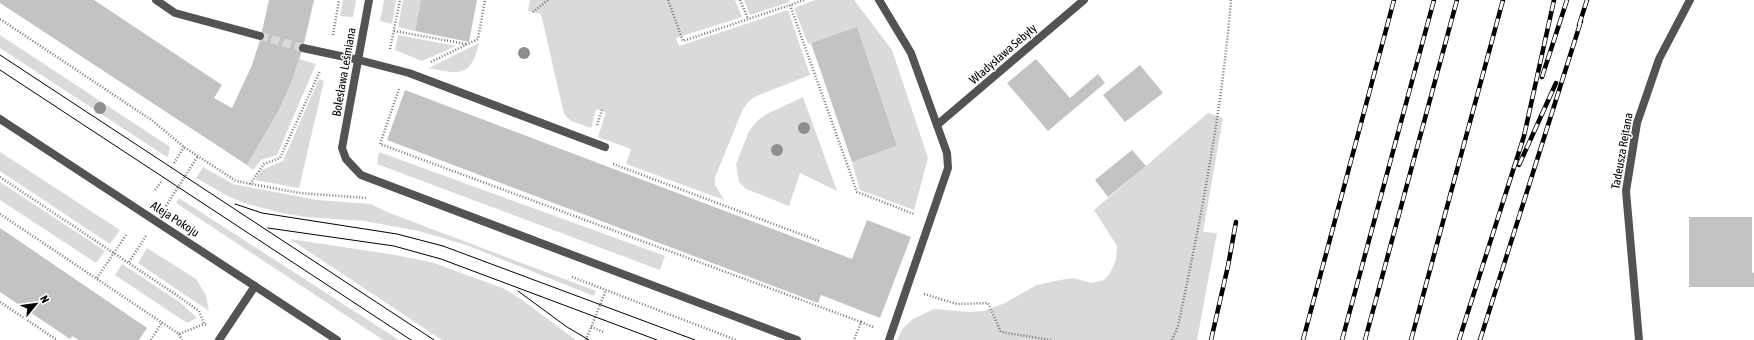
<svg xmlns="http://www.w3.org/2000/svg" width="1754" height="340" font-family="'Asap Condensed',sans-serif">
	<rect width="100%" height="100%" fill="#fff"/>
	<g fill="#dadada">
		<polygon points="343,0 356,0 353,17 340,16"/>
		<polygon points="384,0 396,0 392,24 380,21"/>
		<polygon points="403,0 421,0 415,31 398,27"/>
		<polygon points="530,0 735,0 742,17 676,38 679,46 788,10 810,75 756,96 749,101 743,109 715,177 715,185 724,200 626,164 631,149 598,137 606,112 596,109 591,128 571,121 564,114 541,14 528,11"/>
		<polygon points="744,0 789,0 790,2 750,15"/>
		<polygon points="815,0 854,0 892,50 928,158 914,210 860,190 852,162 897,146 857,28 808,44 794,8"/>
		<polygon points="0,35 170,147 168,156 167,157 0,48"/>
		<polygon points="398,35 456,46 422,61 395,50"/>
		<path d="M479,43c-8,35 -20,31 -50,25z"/>
		<polygon points="299,59 316,64 277,155 261,160 253,170 247,165 280,108 291,83"/>
		<polygon points="319,79 324,81 299,188 255,180 262,170 283,161"/>
		<polygon points="803,97 837,191 800,173 789,206 746,189 739,182 736,164 749,131 757,121 767,114"/>
		<polygon points="1208,113 1223,118 1203,232 1217,233 1197,340 897,340 903,328 913,319 934,309 970,312 984,311 1005,303 1037,285 1060,280 1074,278 1091,283 1104,280 1110,273 1116,260 1117,246 1094,210"/>
		<polygon points="0,152 120,230 110,244 0,171"/>
		<polygon points="379,152 665,256 660,270 377,164"/>
		<polygon points="203,167 233,184 317,200 371,204 387,212 596,291 594,296 466,245 419,231 364,221 306,217 282,213 244,203 226,195 196,178"/>
		<polygon points="0,182 105,251 96,263 0,200"/>
		<polygon points="179,198 399,340 383,340 176,203"/>
		<polygon points="290,239 396,255 434,263 505,289 522,300 576,340 442,340"/>
		<polygon points="147,248 196,279 206,295 209,311 138,263"/>
		<polygon points="122,264 181,303 197,318 187,323 115,275"/>
	</g>
	<g fill="#c3c3c3">
		<polygon points="0,0 94,0 222,85 214,98 232,108 252,65 260,40 269,0 314,0 303,48 291,83 280,108 247,165 0,3"/>
		<polygon points="421,0 477,0 469,42 415,31"/>
		<polygon points="857,27 897,146 852,162 811,43"/>
		<polygon points="1036,59 1070,98 1098,74 1105,83 1048,131 1007,83"/>
		<polygon points="1140,65 1163,93 1125,122 1103,95"/>
		<polygon points="405,90 852,259 867,220 911,237 880,318 821,295 818,303 387,140"/>
		<polygon points="1132,150 1146,166 1108,197 1095,180"/>
		<polygon points="1689,217 1752,217 1752,272 1754,273 1754,287 1689,287"/>
		<polygon points="0,228 147,328 139,340 79,340 72,336 70,339 0,292"/>
	</g>
	<g fill="none" stroke-linecap="round" stroke-linejoin="round">
		<polyline stroke="#d9d9d9" stroke-width="8" stroke-dasharray="8 4" stroke-linecap="butt" points="260,36 303,48"/>
		<g stroke="#757575" stroke-width="2.5" stroke-dasharray="1 2" stroke-linecap="butt">
			<polyline points="668,0 683,41 790,5"/>
			<polyline points="740,0 748,19"/>
			<polyline points="804,0 790,5 857,192 914,214"/>
			<polyline points="533,12 548,0"/>
			<polyline points="0,19 153,121 184,147 236,181 299,193 366,198"/>
			<polyline points="394,31 466,44"/>
			<polyline points="333,35 339,0"/>
			<polyline points="390,49 400,0"/>
			<polyline points="431,62 478,39 485,0"/>
			<polyline points="399,89 380,144 861,322 854,340"/>
			<polyline points="597,125 602,110"/>
			<polyline points="174,163 184,147"/>
			<polyline points="613,164 819,241"/>
			<polyline points="0,177 172,292 199,311 204,324 208,325"/>
			<polyline points="250,184 264,164 280,158 320,71"/>
			<polyline points="155,190 161,182"/>
			<polyline points="166,206 198,156"/>
			<polyline points="0,214 179,334 204,324"/>
			<polyline points="129,262 146,236"/>
			<polyline points="572,277 736,340"/>
			<polyline points="97,278 126,235"/>
			<polyline points="924,294 957,304 988,303 1001,332 1051,340"/>
			<polyline points="0,302 57,340"/>
			<polyline points="861,322 873,327"/>
			<polyline points="591,327 604,332"/>
			<polyline points="179,334 182,340"/>
			<polyline points="151,340 162,322"/>
			<polyline points="586,340 606,290"/>
			<path d="M1172,340l6,-14c23,-108 44,-216 53,-326"/>
		</g>
		<g stroke="#535353" stroke-width="8">
			<polyline points="156,0 175,13 260,36"/>
			<polyline points="369,0 342,148 346,159 361,175 797,340"/>
			<polyline points="879,0 911,53 947,153 948,168 889,340"/>
			<polyline points="303,48 359,60 409,73 605,147"/>
			<polyline points="937,125 1084,0"/>
			<polyline points="219,340 255,286"/>
			<polyline points="1639,340 1626,191 1637,123 1659,59 1690,0"/>
		</g>
		<polyline stroke="#535353" stroke-width="8" points="0,119 337,340"/>
		<g stroke="#000" stroke-width="1">
			<polyline points="0,55 434,340"/>
			<polyline points="0,70 411,340"/>
			<polyline points="235,204 262,213 397,234 443,246 695,340"/>
			<polyline points="268,228 394,246 441,259 657,340"/>
			<polyline points="518,291 567,327 589,340"/>
		</g>
		<defs>
			<g id="rail">
				<polyline points="1579,25 1587,0"/>
				<polyline points="1542,77 1567,0"/>
				<polyline points="1519,165 1556,83"/>
				<polyline points="1211,340 1228,266 1236,222"/>
				<polyline points="1303,340 1394,0"/>
				<polyline points="1342,340 1434,0"/>
				<polyline points="1365,340 1457,0"/>
				<polyline points="1411,340 1503,0"/>
				<polyline points="1459,340 1524,136 1554,0"/>
				<polyline points="1480,340 1581,21"/>
			</g>
		</defs>
		<use href="#rail" stroke="#000" stroke-width="4.5"/>
		<use href="#rail" stroke="#fff" stroke-width="3" stroke-dasharray="9" stroke-linecap="butt"/>
	</g>
	<g fill="#8e8e8e">
		<circle cx="524" cy="53" r="6"/>
		<circle cx="100" cy="108" r="6"/>
		<circle cx="804" cy="128" r="6"/>
		<circle cx="777" cy="150" r="6"/>
	</g>
	<g text-anchor="middle" dominant-baseline="central" stroke-width="3" stroke-linejoin="round" paint-order="stroke">
		<g font-size="12" fill="#000" stroke="#fff">
			<text transform="translate(1003 54) rotate(-41)">Władysława Sebyły</text>
			<text transform="translate(344 72) rotate(-80)">Bolesława Leśmiana</text>
			<text transform="translate(1622 151) rotate(-80)">Tadeusza Rejtana</text>
			<text transform="translate(175 219) rotate(33)">Aleja Pokoju</text>
		</g>
	</g>
	<g transform="translate(36 304) rotate(61)" stroke="#ffffff" stroke-width="3" paint-order="stroke">
	<path d="M0-3L7 15L0 10L-7 15Z" fill="#000000"/>
	<text y="-6" font-size="11" font-weight="bold" text-anchor="middle" fill="#000000">N</text>
	</g>
</svg>
